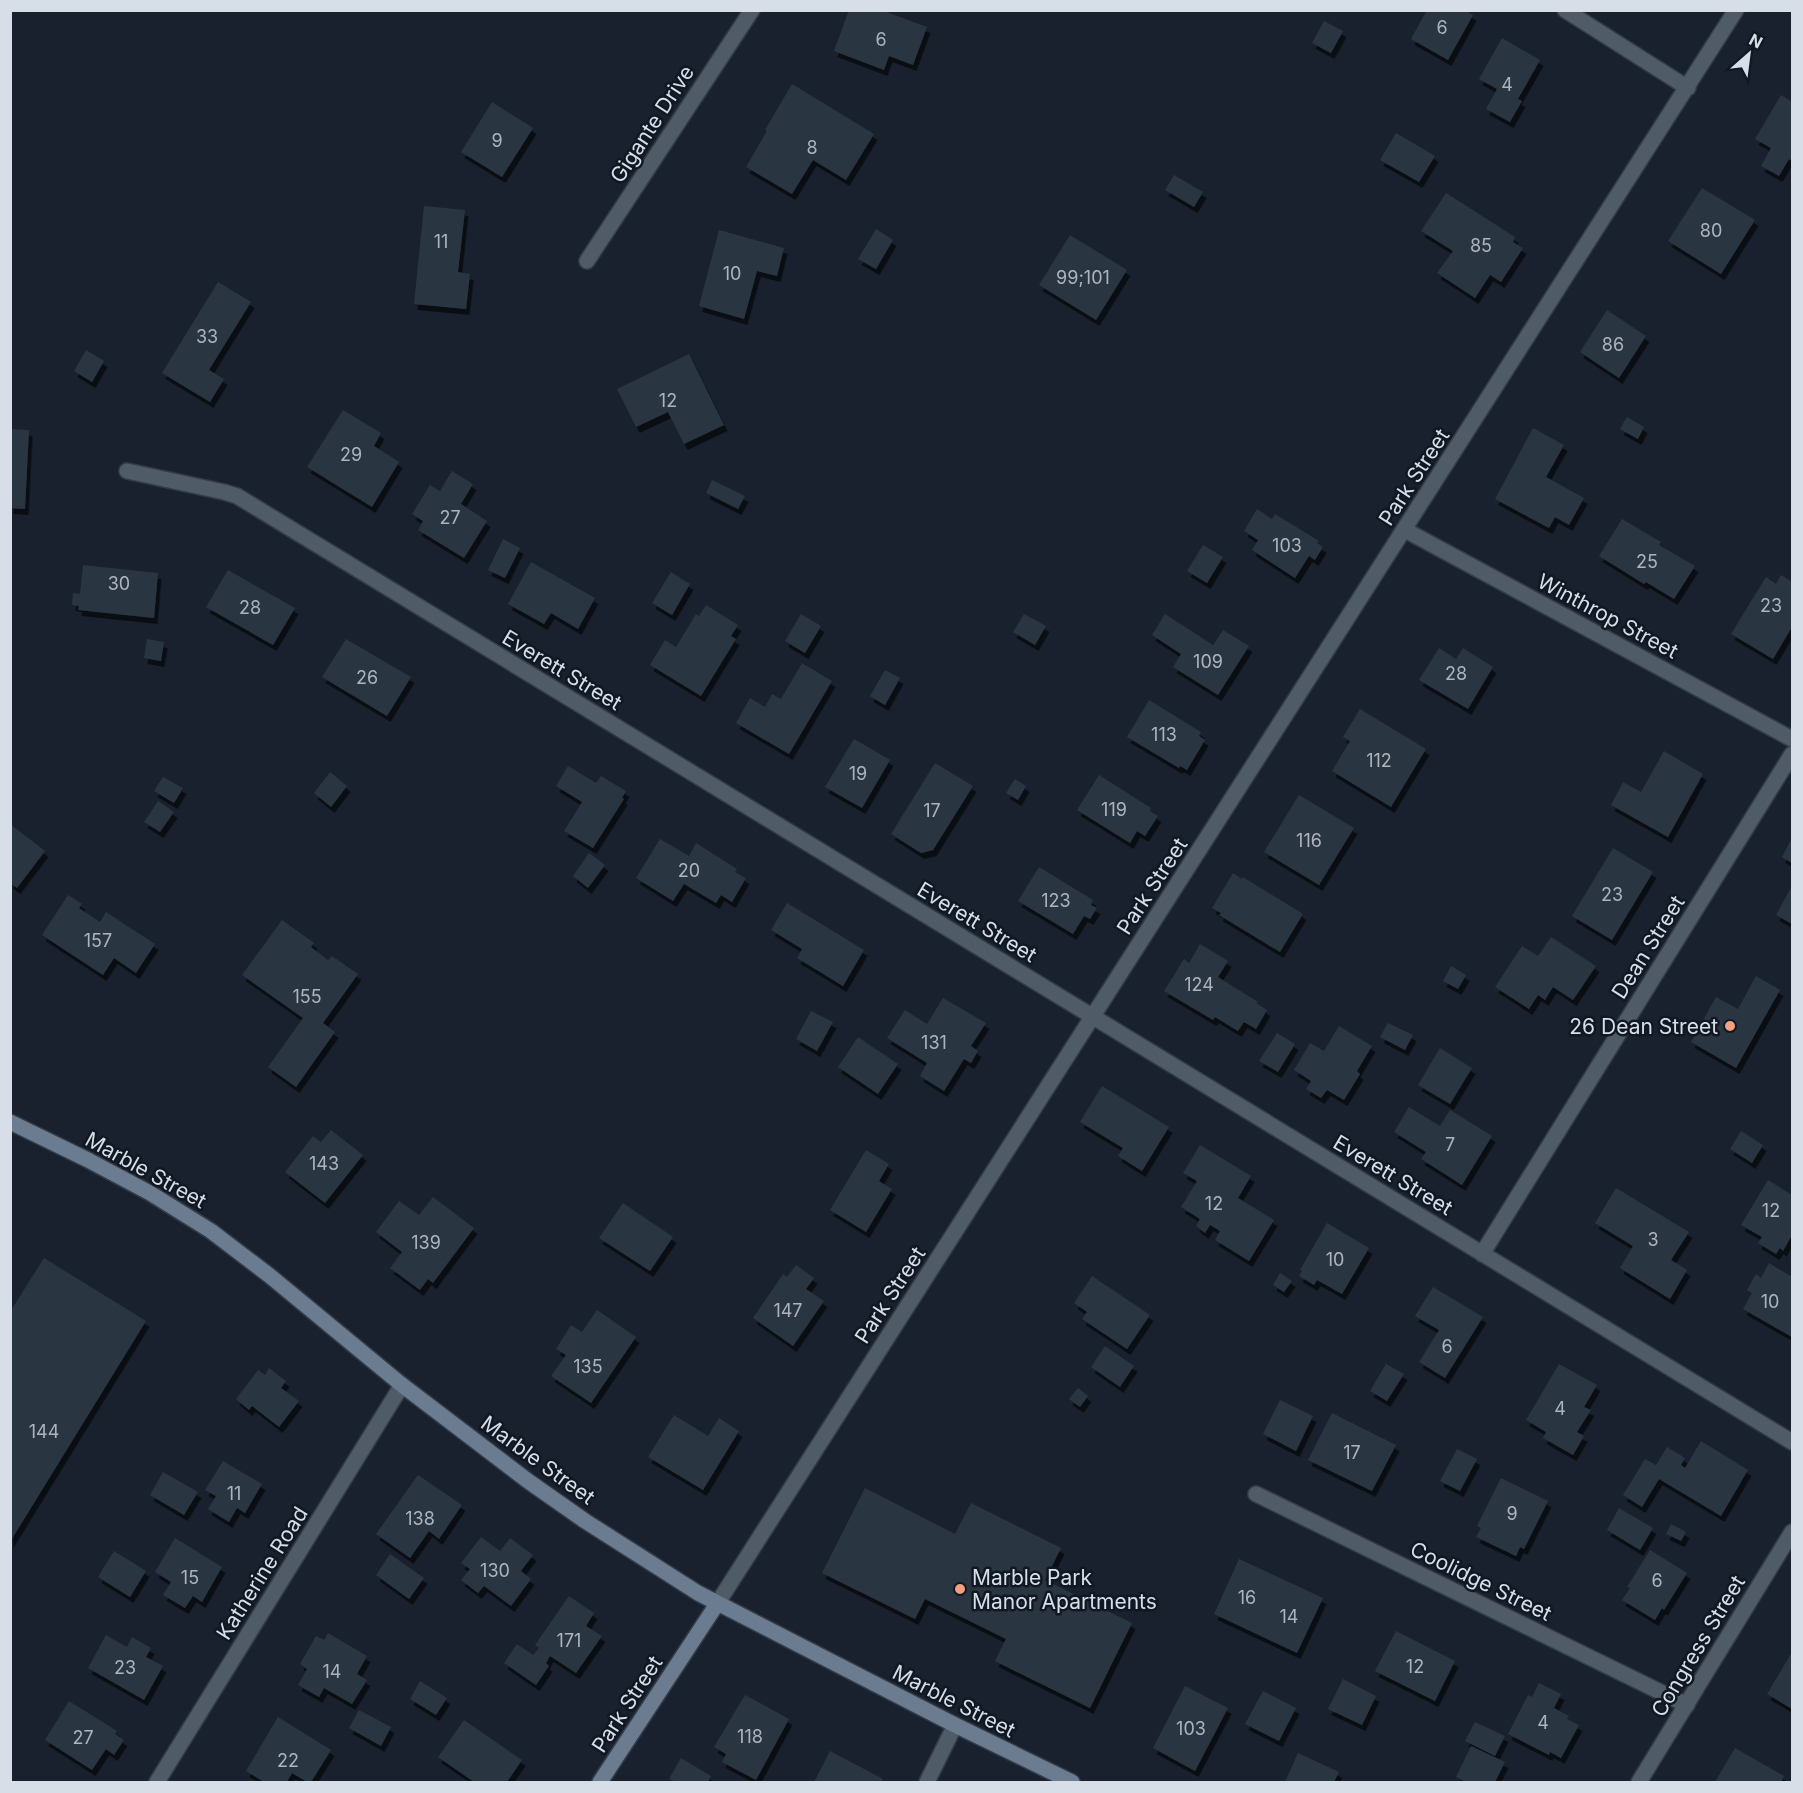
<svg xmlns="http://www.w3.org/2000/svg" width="1803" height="1793" font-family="Inter,sans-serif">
	<defs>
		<filter id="shadow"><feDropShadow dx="3.5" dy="6" stdDeviation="0" flood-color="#0009"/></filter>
	</defs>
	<rect width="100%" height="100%" fill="#18212d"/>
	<g fill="#2b3542" filter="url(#shadow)">
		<polygon points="849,10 881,10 927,27 913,65 889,56 884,70 834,51"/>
		<polygon points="1427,10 1465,10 1473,15 1448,60 1411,39"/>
		<polygon points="1324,21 1343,31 1331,53 1312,43"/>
		<polygon points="1502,38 1540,60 1518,99 1522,101 1510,122 1486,109 1497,89 1479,79"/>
		<polygon points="792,84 874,134 846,180 813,160 792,194 746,167 767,131 765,130"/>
		<polygon points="1781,95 1792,102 1792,161 1789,159 1779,176 1761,166 1771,148 1755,139"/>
		<polygon points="492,102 533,128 502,177 461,152"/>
		<polygon points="1396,133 1435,156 1419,182 1380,160"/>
		<polygon points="1174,175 1203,192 1194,207 1165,190"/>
		<polygon points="1702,188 1755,220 1721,274 1668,241"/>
		<polygon points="1446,193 1515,237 1513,242 1523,248 1501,282 1490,275 1475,298 1437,273 1453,251 1421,231"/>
		<polygon points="424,206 465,210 458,272 470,274 466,309 414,304"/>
		<polygon points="876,229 893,240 876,269 858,259"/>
		<polygon points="719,230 784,248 777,276 757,271 744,319 699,306"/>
		<polygon points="1070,235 1127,270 1096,320 1039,285"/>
		<polygon points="218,282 251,302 209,370 224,379 210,402 162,373"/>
		<polygon points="1607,310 1646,336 1619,378 1580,352"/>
		<polygon points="86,350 104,361 92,382 74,371"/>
		<polygon points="689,354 724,425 684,444 668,412 636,427 617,389"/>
		<polygon points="343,410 381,433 374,446 399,462 372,507 307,467"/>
		<polygon points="1627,417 1644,427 1638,439 1620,429"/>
		<polygon points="1533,428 1564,445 1546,477 1584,498 1569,525 1555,517 1549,528 1495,499"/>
		<polygon points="10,429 29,430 25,509 10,508"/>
		<polygon points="452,471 473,484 461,504 487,521 464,558 418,530 423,521 412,514 430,485 440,491"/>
		<polygon points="712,480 745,496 738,509 706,493"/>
		<polygon points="1257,509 1272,519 1275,514 1319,541 1317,543 1323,547 1315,560 1309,556 1295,578 1252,550 1258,540 1244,531"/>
		<polygon points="1622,519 1661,542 1659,545 1695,566 1674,599 1646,582 1644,584 1599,556"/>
		<polygon points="503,539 520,548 505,578 488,570"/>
		<polygon points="1203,545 1223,557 1207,583 1187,571"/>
		<polygon points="531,562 595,598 578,629 551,613 544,624 508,604"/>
		<polygon points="83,565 158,573 154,618 78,610 79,606 72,605 73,593 80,594"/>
		<polygon points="228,570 295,608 273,645 206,607"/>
		<polygon points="671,572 690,584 672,615 652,603"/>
		<polygon points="1781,575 1792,582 1792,627 1773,659 1731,634 1766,577 1776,584"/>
		<polygon points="706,605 738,625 731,636 736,639 701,696 650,665 665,640 676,647 696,614 699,616"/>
		<polygon points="801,614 821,626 805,653 785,641"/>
		<polygon points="1024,614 1046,626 1035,645 1013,632"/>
		<polygon points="1165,614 1213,645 1223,630 1249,646 1218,695 1173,667 1181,654 1152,635"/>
		<polygon points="147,639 164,642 161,661 144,658"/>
		<polygon points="346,639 411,677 387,716 322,677"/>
		<polygon points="1439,648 1456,659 1463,648 1493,667 1468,709 1419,680"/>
		<polygon points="802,663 832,681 789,754 736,723 750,698 765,707 772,694 781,699"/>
		<polygon points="885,670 900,678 885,705 870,696"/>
		<polygon points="1149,700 1201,732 1199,736 1205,740 1187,770 1180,766 1179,768 1127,737"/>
		<polygon points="1360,709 1426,749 1391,807 1332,771 1350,741 1343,737"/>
		<polygon points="854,739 890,760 862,808 825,787"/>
		<polygon points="1664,751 1703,774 1668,837 1611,805 1623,782 1641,792"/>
		<polygon points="935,763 973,786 933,850 921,853 891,834"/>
		<polygon points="568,766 596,783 601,776 626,791 622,798 624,799 593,848 564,831 582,802 556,786"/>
		<polygon points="330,772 347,786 331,807 314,793"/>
		<polygon points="1099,775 1151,808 1150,811 1158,816 1145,836 1137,831 1130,843 1077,810"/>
		<polygon points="163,777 183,788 174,803 154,791"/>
		<polygon points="1015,779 1026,786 1018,800 1006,793"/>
		<polygon points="1299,795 1354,828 1319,885 1264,852"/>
		<polygon points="158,801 174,812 160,832 144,822"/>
		<polygon points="10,824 45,851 17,888 10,883"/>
		<polygon points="1792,838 1792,863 1782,857"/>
		<polygon points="660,839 689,856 696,843 737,869 735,872 746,878 732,902 721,895 716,903 684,884 673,901 636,878"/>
		<polygon points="1613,848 1653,872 1612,940 1572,916"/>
		<polygon points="589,853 605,865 588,888 573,876"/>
		<polygon points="1039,867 1093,900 1091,905 1097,908 1090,919 1084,916 1073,934 1018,901"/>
		<polygon points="1233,873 1242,879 1243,877 1303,914 1280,952 1219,915 1221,913 1212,908"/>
		<polygon points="1792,886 1792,924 1776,915"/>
		<polygon points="68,895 82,904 79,908 100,922 106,912 155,944 136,973 114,958 103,975 42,935"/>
		<polygon points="787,903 864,950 843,986 797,958 802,949 771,930"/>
		<polygon points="282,920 314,943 311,947 328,960 332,956 358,974 323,1023 335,1032 296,1087 268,1067 303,1018 242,975"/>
		<polygon points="1551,937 1596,966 1573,1000 1553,987 1545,1000 1538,995 1529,1009 1495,987 1522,946 1538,956"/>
		<polygon points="1200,944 1228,961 1218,977 1258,1002 1256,1003 1267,1010 1256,1029 1244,1022 1238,1031 1215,1017 1213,1020 1164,991 1184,959 1189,963"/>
		<polygon points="1451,966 1466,975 1458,989 1443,981"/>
		<polygon points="1756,976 1780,990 1736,1068 1691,1042 1716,997 1738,1009"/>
		<polygon points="943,998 986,1023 971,1046 978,1051 971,1063 964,1059 944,1091 920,1076 927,1063 887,1038 905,1010 927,1024"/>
		<polygon points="811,1011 833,1022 817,1051 796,1039"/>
		<polygon points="1388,1023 1413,1035 1405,1050 1380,1037"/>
		<polygon points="1339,1026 1372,1046 1357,1071 1360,1074 1344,1100 1327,1090 1321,1098 1306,1089 1311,1081 1294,1070 1310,1043 1324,1051"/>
		<polygon points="1277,1033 1295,1044 1278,1072 1259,1061"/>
		<polygon points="858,1037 898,1064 878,1094 838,1067"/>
		<polygon points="1440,1048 1472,1068 1450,1104 1418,1085"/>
		<polygon points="1102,1086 1169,1127 1142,1171 1118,1156 1123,1148 1080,1122"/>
		<polygon points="1409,1107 1440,1126 1450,1110 1492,1136 1462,1185 1421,1159 1426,1152 1394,1132"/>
		<polygon points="331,1130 363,1155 325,1203 285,1172 313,1136 321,1142"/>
		<polygon points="1741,1131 1763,1145 1752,1163 1730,1149"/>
		<polygon points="1200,1145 1251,1176 1238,1198 1274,1220 1249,1261 1215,1240 1220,1231 1210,1225 1205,1233 1196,1226 1200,1219 1181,1207 1197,1181 1183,1173"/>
		<polygon points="866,1150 889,1164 879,1181 892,1189 866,1232 830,1210"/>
		<polygon points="1768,1180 1792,1195 1792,1235 1783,1251 1780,1248 1776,1254 1758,1243 1762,1237 1741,1225"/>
		<polygon points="1616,1188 1689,1232 1671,1260 1687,1270 1670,1299 1620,1268 1633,1246 1595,1223"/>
		<polygon points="433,1197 474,1228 433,1283 428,1279 420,1290 390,1268 402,1252 376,1232 399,1201 419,1215"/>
		<polygon points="623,1203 673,1237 650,1271 599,1238"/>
		<polygon points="1327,1223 1369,1248 1342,1294 1317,1280 1314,1285 1299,1276 1302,1271 1300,1270"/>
		<polygon points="44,1258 146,1321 10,1542 10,1312"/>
		<polygon points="1769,1263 1792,1277 1792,1337 1743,1309 1752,1293 1747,1290 1756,1274 1761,1278"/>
		<polygon points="796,1265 814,1278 806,1289 824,1301 793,1346 753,1318 783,1274 787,1277"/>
		<polygon points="1280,1273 1292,1281 1284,1292 1273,1285"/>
		<polygon points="1092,1276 1150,1315 1127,1349 1082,1319 1087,1312 1074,1303"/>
		<polygon points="1433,1287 1483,1317 1445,1378 1419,1362 1439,1330 1415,1316"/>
		<polygon points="597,1310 636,1337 591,1403 551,1376 566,1355 556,1349 571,1325 582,1332"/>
		<polygon points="1105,1346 1134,1366 1120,1387 1091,1367"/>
		<polygon points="1386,1364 1404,1374 1387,1401 1370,1391"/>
		<polygon points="1559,1364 1597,1385 1584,1407 1591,1410 1577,1432 1584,1436 1573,1455 1543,1438 1546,1432 1526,1420"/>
		<polygon points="269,1368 286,1381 281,1388 299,1401 279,1427 252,1406 249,1410 236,1399 258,1370 265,1375"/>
		<polygon points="1078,1388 1088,1396 1080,1407 1069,1399"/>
		<polygon points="1280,1400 1313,1416 1296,1451 1263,1434"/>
		<polygon points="1332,1413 1396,1445 1372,1491 1308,1460"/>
		<polygon points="674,1415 708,1436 719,1418 739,1431 703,1490 648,1457"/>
		<polygon points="1701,1441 1748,1470 1721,1516 1659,1479 1642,1507 1623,1495 1645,1459 1656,1465 1667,1447 1685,1458 1681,1465 1685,1468"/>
		<polygon points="1457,1449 1477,1459 1460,1491 1440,1481"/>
		<polygon points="223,1461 262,1484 245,1513 237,1508 229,1522 208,1509 216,1496 205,1490"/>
		<polygon points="163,1472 198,1492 184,1515 150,1495"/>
		<polygon points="418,1475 462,1505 439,1539 429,1531 410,1558 376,1534"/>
		<polygon points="1501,1478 1548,1501 1524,1549 1520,1547 1516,1556 1476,1537 1481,1528 1477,1526"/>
		<polygon points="865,1488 955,1534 971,1503 1061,1548 1045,1580 1132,1623 1090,1708 995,1661 1006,1639 925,1599 915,1619 822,1573"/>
		<polygon points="1619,1508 1653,1528 1640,1550 1607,1530"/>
		<polygon points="1671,1524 1686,1532 1681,1541 1666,1534"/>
		<polygon points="481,1537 500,1551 510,1538 533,1555 521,1571 531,1579 511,1606 484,1586 478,1593 461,1580 470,1569 461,1563"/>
		<polygon points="175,1538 222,1567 202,1602 193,1596 185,1608 163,1595 171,1582 155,1572"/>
		<polygon points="1650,1550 1687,1573 1664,1610 1662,1608 1655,1620 1622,1600 1630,1588 1627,1587"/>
		<polygon points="114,1551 146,1571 130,1597 98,1577"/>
		<polygon points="390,1554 424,1578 409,1599 376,1575"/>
		<polygon points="1239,1559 1323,1598 1297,1653 1214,1614"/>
		<polygon points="569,1596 594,1613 586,1626 602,1636 576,1673 550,1656 546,1663 549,1666 536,1685 504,1663 517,1644 533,1655 539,1648 535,1645"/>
		<polygon points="1396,1631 1455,1661 1435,1701 1375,1671"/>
		<polygon points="328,1633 367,1656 357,1674 367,1680 352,1704 324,1688 319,1697 298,1685 307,1669 300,1664 316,1636 324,1640"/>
		<polygon points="106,1635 127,1647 132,1637 151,1648 146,1657 163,1666 144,1700 88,1668"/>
		<polygon points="1792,1652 1792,1709 1767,1694"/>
		<polygon points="1343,1679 1376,1696 1362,1725 1328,1709"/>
		<polygon points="420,1681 447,1698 436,1715 410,1699"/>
		<polygon points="1539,1683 1561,1694 1554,1708 1569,1716 1567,1719 1579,1725 1561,1758 1550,1752 1549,1755 1508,1734 1528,1695 1532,1697"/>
		<polygon points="1185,1686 1228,1708 1195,1771 1153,1748"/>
		<polygon points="1263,1691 1296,1708 1279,1741 1245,1724"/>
		<polygon points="745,1695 789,1719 756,1780 722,1762 726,1754 714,1747"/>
		<polygon points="69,1701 117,1731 115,1734 124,1740 114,1755 106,1749 92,1770 45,1740"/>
		<polygon points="359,1710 391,1727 381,1746 349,1728"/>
		<polygon points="278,1717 331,1750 311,1782 307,1782 292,1773 287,1782 264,1782 246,1771"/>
		<polygon points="464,1720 522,1760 507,1782 474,1782 438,1757"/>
		<polygon points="1475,1722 1505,1736 1495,1756 1465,1741"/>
		<polygon points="1471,1746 1505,1762 1495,1782 1466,1782 1456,1777"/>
		<polygon points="1735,1748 1784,1776 1781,1782 1715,1782"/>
		<polygon points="830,1751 883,1779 881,1782 814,1782"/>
		<polygon points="1298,1753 1339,1772 1334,1782 1285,1782"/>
		<polygon points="681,1758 711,1776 708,1782 676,1782 669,1779"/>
	</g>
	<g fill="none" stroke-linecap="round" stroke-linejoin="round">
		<defs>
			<g id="street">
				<polyline points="1565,10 1688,88"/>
				<polyline points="587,261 752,10"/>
				<polyline points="127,471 224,492 237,496 1792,1442"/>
				<polyline points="1405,530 1792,739"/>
				<polyline points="1482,1254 1792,754"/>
				<polyline points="1256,1494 1687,1705"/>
				<polyline points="717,1604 1736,10"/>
				<polyline points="157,1782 402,1385"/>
				<polyline points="927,1782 955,1725"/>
				<polyline points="1639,1782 1792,1532"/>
			</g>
			<g id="secondary">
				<polyline points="10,1122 88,1160 150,1193 211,1231 270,1276 402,1385 528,1481 585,1521 698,1593 955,1725 1072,1782"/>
				<polyline points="600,1782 717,1604"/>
			</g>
		</defs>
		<use href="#street" stroke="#333b47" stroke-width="18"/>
		<use href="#secondary" stroke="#333b47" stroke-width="18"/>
		<use href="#street" stroke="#505b68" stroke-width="15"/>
		<use href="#secondary" stroke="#6b7c91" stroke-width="15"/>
	</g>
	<g fill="#f2a080" stroke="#0f1823" stroke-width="2">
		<circle cx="1730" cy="1026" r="6"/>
		<circle cx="960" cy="1589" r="6"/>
	</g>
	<g text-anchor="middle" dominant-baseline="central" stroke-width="5" stroke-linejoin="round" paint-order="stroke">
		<g font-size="18" fill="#adb4be">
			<text x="1442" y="27">6</text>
			<text x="881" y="39">6</text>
			<text x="1507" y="84">4</text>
			<text x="497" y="140">9</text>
			<text x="812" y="147">8</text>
			<text x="1711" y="230">80</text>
			<text x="441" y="241">11</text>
			<text x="1481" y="245">85</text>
			<text x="732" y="273">10</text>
			<text x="1083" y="277">99;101</text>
			<text x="207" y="336">33</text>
			<text x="1613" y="344">86</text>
			<text x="668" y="400">12</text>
			<text x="351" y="454">29</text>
			<text x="450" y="517">27</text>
			<text x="1287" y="545">103</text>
			<text x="1647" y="561">25</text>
			<text x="119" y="583">30</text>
			<text x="1771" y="605">23</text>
			<text x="250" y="607">28</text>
			<text x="1208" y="661">109</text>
			<text x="1456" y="673">28</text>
			<text x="367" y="677">26</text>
			<text x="1164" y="734">113</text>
			<text x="1379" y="760">112</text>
			<text x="858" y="773">19</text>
			<text x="1114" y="809">119</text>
			<text x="932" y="810">17</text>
			<text x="1309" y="840">116</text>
			<text x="689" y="870">20</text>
			<text x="1612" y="894">23</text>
			<text x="1056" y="900">123</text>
			<text x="98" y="940">157</text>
			<text x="1199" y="984">124</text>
			<text x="307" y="996">155</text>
			<text x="934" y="1042">131</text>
			<text x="1450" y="1144">7</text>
			<text x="324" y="1163">143</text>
			<text x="1214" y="1203">12</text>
			<text x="1771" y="1210">12</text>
			<text x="1653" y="1239">3</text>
			<text x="426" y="1242">139</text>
			<text x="1335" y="1259">10</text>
			<text x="1770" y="1301">10</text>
			<text x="788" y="1310">147</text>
			<text x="1447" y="1346">6</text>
			<text x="588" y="1366">135</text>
			<text x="1560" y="1408">4</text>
			<text x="44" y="1431">144</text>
			<text x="1352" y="1452">17</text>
			<text x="234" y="1493">11</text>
			<text x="1512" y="1513">9</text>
			<text x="420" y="1518">138</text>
			<text x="495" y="1570">130</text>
			<text x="190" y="1577">15</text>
			<text x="1657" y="1580">6</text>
			<text x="1247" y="1597">16</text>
			<text x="1289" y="1616">14</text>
			<text x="569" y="1640">171</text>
			<text x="1415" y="1666">12</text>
			<text x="125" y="1667">23</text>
			<text x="332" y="1671">14</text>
			<text x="1543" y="1722">4</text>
			<text x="1191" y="1728">103</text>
			<text x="750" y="1736">118</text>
			<text x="83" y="1737">27</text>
			<text x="288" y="1760">22</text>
		</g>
		<g font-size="21" fill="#d8dee7" stroke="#0f1823">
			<text transform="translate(652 124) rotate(-57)">Gigante Drive</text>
			<text transform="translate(1414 477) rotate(-57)">Park Street</text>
			<text transform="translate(1608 616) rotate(28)">Winthrop Street</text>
			<text transform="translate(562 670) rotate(31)">Everett Street</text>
			<text transform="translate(1152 886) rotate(-57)">Park Street</text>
			<text transform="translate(977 922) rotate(31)">Everett Street</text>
			<text transform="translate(1648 947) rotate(-58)">Dean Street</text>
			<text transform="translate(146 1170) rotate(29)">Marble Street</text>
			<text transform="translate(1393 1175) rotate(31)">Everett Street</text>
			<text transform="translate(890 1295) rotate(-57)">Park Street</text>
			<text transform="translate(538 1460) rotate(36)">Marble Street</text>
			<text transform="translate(262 1573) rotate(-58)">Katherine Road</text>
			<text transform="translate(1481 1581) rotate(26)">Coolidge Street</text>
			<text transform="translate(1698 1646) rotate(-59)">Congress Street</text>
			<text transform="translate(954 1701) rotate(27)">Marble Street</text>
			<text transform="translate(627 1704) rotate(-57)">Park Street</text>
		</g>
		<g font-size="21" fill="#d8dee7" stroke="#0f1823" text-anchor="end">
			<text x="1718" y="1026">26 Dean Street</text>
			<text x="972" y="1577" text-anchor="start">Marble Park<tspan x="972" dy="24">Manor Apartments</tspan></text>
		</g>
	</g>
	<rect width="1803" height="1793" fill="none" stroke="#d8dee7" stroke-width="24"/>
	<g transform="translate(1749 54) rotate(28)" stroke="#0f1823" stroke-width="4.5" paint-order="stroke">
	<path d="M0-4.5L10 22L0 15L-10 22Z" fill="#d8dee7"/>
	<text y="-9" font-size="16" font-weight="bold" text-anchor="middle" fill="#d8dee7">N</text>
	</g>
</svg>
